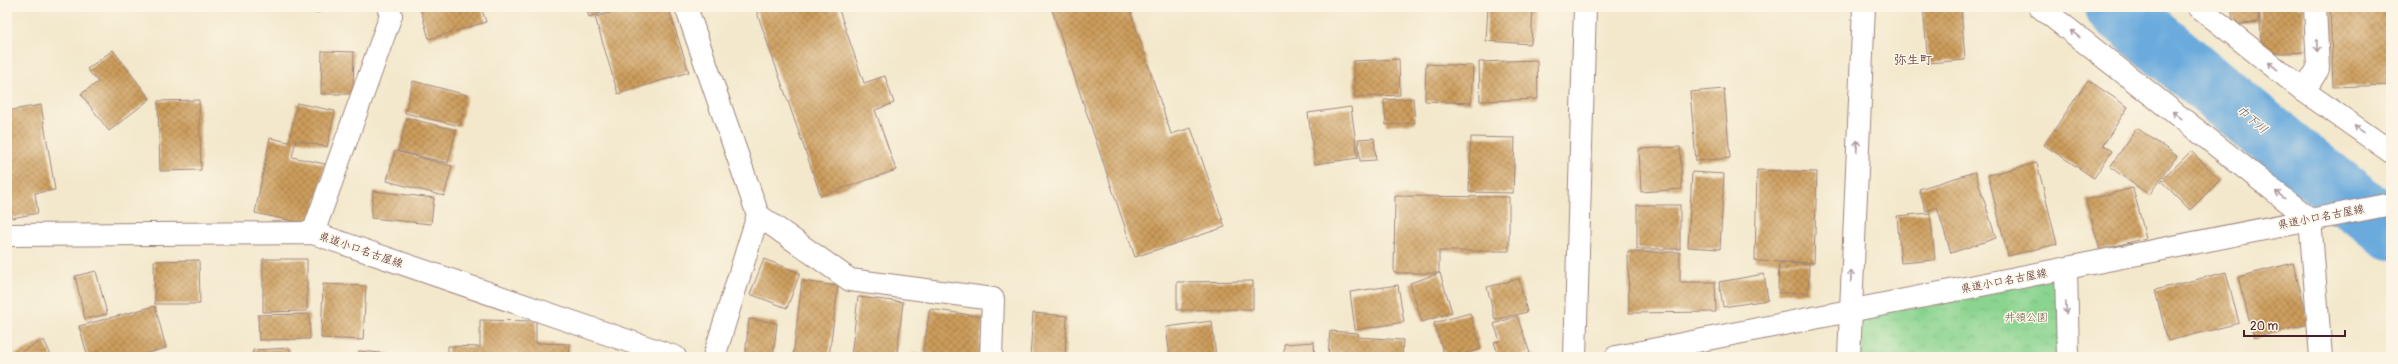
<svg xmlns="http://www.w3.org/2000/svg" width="2398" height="364" font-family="Pangolin,'Klee One',sans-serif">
	<defs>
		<pattern id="park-crowns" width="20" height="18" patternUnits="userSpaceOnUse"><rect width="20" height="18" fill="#8bd490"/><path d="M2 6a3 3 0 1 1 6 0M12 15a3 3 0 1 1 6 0" fill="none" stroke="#79b67c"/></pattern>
		<pattern id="building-cross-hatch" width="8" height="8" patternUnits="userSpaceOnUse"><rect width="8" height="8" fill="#cc9d5b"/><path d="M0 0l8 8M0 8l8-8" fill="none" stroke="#a87f4b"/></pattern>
	</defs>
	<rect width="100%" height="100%" fill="#fcf5e5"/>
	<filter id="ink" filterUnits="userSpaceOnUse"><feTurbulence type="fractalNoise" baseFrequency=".025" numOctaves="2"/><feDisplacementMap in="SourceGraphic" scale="8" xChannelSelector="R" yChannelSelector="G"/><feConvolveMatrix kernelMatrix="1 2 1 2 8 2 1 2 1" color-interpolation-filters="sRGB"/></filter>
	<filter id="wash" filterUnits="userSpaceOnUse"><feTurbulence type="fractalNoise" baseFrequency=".012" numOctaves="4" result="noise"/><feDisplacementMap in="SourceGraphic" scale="16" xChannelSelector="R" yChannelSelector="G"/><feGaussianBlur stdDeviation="0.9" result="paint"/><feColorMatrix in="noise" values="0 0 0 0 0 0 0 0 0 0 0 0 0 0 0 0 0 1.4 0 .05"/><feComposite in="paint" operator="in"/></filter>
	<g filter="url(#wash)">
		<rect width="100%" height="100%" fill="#f3e8cc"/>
		<polygon fill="url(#park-crowns)" stroke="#6a7a5e" points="2066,269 2068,357 1849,357 1849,311"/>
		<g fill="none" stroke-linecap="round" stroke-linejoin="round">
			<polyline stroke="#6aaadd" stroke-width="60" points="2115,7 2294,155 2391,230"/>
		</g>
		<g id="blocks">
			<g fill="url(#building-cross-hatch)">
				<polygon points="314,7 338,7 338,8 315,13"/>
				<polygon points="420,7 481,7 486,22 429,39"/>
				<polygon points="586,7 602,7 604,12 589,17"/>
				<polygon points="629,7 668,7 689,72 618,94 595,17"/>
				<polygon points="755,7 838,7 864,83 885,76 894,103 875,110 896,170 821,196"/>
				<polygon points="1051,7 1129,7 1171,134 1191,128 1225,227 1135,257"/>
				<polygon points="1488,7 1533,9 1531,44 1486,41"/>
				<polygon points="1923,7 1961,7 1965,60 1928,63"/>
				<polygon points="2231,7 2257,7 2259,22 2234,25"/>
				<polygon points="2259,7 2304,7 2306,52 2262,54"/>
				<polygon points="2330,7 2391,7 2391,85 2333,87"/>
				<polygon points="113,50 150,99 109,131 81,94 98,82 87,69"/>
				<polygon points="322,51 354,52 353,94 321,94"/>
				<polygon points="1399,59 1400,95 1355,97 1353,61"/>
				<polygon points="1537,60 1538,99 1480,101 1479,62"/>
				<polygon points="1426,64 1473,66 1471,103 1425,101"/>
				<polygon points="2088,80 2128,107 2103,145 2112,151 2094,178 2044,145"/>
				<polygon points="413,81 467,95 460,126 405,113"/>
				<polygon points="1724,89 1730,158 1696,161 1690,92"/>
				<polygon points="1413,98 1415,123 1386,125 1384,100"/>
				<polygon points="199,100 201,170 160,171 158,101"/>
				<polygon points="297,103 335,111 327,147 296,140 292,157 325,164 312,225 255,213 270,138 289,142"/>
				<polygon points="41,105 55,190 35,193 38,213 12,218 7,190 7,111"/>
				<polygon points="1351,107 1358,158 1315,164 1308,113"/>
				<polygon points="407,118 456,130 448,163 398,151"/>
				<polygon points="2137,128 2177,156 2149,195 2110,167"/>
				<polygon points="1471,137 1515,138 1513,193 1469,192"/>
				<polygon points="1374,138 1376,160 1360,161 1358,139"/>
				<polygon points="1680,147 1682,189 1641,192 1639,149"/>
				<polygon points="395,151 452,166 444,196 387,181"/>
				<polygon points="2191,151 2220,180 2190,210 2161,181"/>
				<polygon points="2037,163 2057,244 2008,256 1988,175"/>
				<polygon points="1757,170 1817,172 1814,263 1755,261"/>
				<polygon points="1692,172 1724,174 1720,249 1688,247"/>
				<polygon points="1975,172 1996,238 1951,253 1937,207 1926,211 1919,189"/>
				<polygon points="2133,188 2146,238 2100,250 2086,200"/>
				<polygon points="373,191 434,198 431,224 371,218"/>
				<polygon points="1395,196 1509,197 1509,251 1439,251 1439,273 1394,273"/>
				<rect x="1637" y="205" width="43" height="44"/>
				<polygon points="1930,213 1935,260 1901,263 1897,216"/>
				<polygon points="1628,252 1680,252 1680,282 1715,282 1716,312 1629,313"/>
				<polygon points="263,259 307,259 307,311 263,312"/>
				<polygon points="764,259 800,273 787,308 750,294"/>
				<polygon points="199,260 200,304 155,304 154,261"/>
				<polygon points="1779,263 1809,264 1808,293 1778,293"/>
				<polygon points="2293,263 2309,324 2254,338 2238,277"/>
				<polygon points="96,271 107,314 85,319 75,276"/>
				<polygon points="2226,272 2239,323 2168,341 2155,290"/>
				<polygon points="1440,273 1452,312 1422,322 1410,283"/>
				<polygon points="1764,274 1768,300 1723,307 1719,282"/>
				<polygon points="1519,279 1527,312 1495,320 1487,287"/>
				<polygon points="802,281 838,286 829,357 793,357"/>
				<polygon points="1253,281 1253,309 1177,310 1177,282"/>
				<polygon points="323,284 366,286 363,340 321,338"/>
				<polygon points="1398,285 1404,322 1355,330 1350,292"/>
				<polygon points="858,297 903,302 897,352 893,351 892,357 851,357"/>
				<polygon points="155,306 166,348 132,357 88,357 79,326"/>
				<polygon points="930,309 984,317 978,357 951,357 923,353"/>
				<polygon points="1033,313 1067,316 1065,357 1030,357"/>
				<polygon points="1470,313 1481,349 1454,357 1445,357 1434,323"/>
				<polygon points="309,314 310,339 259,340 258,315"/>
				<polygon points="1517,316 1530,353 1519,357 1499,357 1494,342 1500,341 1494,324"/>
				<polygon points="749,319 777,323 773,357 745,357"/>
				<polygon points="480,320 536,321 536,343 570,344 569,357 448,357 448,346 480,347"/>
				<polygon points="1212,321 1216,357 1170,357 1166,327"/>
				<polygon points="1330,331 1358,333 1358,337 1403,340 1402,357 1328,357"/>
				<polygon points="44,340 52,357 10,357"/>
				<polygon points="1314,342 1315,357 1284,357 1284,344"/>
				<polygon points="290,348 290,357 253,357 253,350"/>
				<polygon points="359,351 392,354 392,357 359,357"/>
				<polygon points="912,353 929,356 929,357 912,357"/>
			</g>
		</g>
	</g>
	<g filter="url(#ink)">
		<use href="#blocks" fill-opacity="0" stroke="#9e847c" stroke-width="1"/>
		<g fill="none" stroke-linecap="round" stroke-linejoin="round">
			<defs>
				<g id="minor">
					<polyline points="686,7 758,215 714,357"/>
					<polyline points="2040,7 2310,219 2321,357"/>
					<polyline points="2199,7 2304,91 2391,152"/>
					<polyline points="2304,91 2318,69 2315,7"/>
					<polyline points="758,215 850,280 993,299 991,357"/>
					<polyline points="313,233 391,15 388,7"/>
					<polyline points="2066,269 2068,357"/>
					<polyline points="1575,357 1585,7"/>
					<polyline points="1849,357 1864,7"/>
				</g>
				<g id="major">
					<polyline points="7,235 313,233 675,357"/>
					<polyline points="1616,357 2391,204"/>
				</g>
			</defs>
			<use href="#minor" stroke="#9e847c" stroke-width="24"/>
			<use href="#major" stroke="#9e847c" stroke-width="24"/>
			<use href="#minor" stroke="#fff" stroke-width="22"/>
			<use href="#major" stroke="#fff" stroke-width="22"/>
		</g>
		<defs><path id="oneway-shaft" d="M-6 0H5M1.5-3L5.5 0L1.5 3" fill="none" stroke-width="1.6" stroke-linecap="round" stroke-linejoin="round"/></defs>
		<g stroke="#ae9aa0">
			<use href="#oneway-shaft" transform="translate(2075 34) rotate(-142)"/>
			<use href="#oneway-shaft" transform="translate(2317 46) rotate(88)"/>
			<use href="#oneway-shaft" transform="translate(2273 66) rotate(-141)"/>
			<use href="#oneway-shaft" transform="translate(2177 115) rotate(-142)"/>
			<use href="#oneway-shaft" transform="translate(2359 129) rotate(-145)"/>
			<use href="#oneway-shaft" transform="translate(1857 146) rotate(-87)"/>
			<use href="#oneway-shaft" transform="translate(2280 195) rotate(-142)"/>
			<use href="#oneway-shaft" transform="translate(1851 276) rotate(-87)"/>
			<use href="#oneway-shaft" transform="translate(2066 308) rotate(89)"/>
		</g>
	</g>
	<g text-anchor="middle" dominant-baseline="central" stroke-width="3" stroke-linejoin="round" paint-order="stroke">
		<g font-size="11" fill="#4a1f2b" stroke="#fcf5e5">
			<text transform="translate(2321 217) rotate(-11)">県道小口名古屋線</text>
			<text transform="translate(361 250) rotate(19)">県道小口名古屋線</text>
			<text transform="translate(2004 281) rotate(-11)">県道小口名古屋線</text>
		</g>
		<g font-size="11" fill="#5e5549" stroke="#fcf5e5">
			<text x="2026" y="317">井領公園</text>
		</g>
		<g font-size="12" font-style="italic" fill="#555069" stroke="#fcf5e5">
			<text transform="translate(2252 120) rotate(40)">巾下川</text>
		</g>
		<g font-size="13" fill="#4a1f2b" stroke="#fcf5e5">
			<text x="1913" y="60">弥生町</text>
		</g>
	</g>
	<rect width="2398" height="364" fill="none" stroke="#fcf5e5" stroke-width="24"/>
	<path d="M2244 330v6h101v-6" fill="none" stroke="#4a1f2b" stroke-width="2"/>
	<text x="2250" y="330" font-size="12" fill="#4a1f2b" stroke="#fcf5e5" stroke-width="3" paint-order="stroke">20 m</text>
</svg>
